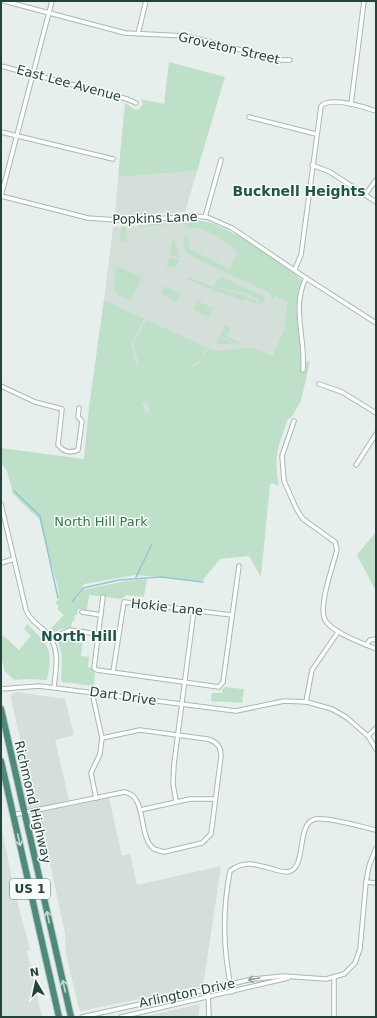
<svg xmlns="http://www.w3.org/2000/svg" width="377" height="1018" font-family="'DejaVu Sans',sans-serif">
	<rect width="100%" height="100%" fill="#e6efeb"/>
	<g fill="#d4dfda">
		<polygon points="197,171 185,212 115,216 118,177"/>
		<polygon points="189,222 294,273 270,484 84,459 113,227"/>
		<polygon points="17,692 65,699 74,735 55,740 69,800 27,810 23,790 31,788 30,784 22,786 14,749 22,747 11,698 12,694"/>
		<polygon points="109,798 122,856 130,854 137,885 221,866 203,986 81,1011 79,1009 66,954 65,933 39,813"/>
		<polygon points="1,824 13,885 30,950 27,951 42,1017 1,1017"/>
		<polygon points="200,1004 198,1017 142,1017"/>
	</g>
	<g fill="#bfe0c8" fill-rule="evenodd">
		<polygon points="169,62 225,77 197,171 118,177 125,103 134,109 138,110 143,104 141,99 164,104"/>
		<path d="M193,220c6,1 12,1 18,3 21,7 79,41 91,58l-6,26 6,43v19l3,-1 1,-6 4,-1 -9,40 -10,17 -3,1c-10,28 -15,37 -9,67l-6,-3 -3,1 -9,93 -12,-21 -29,3 -18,22 -66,-6 -52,9 -9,13v3l7,-10 44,-9 21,-2 -3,18 -18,-2 -4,4 -33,-4 -2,15 -9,-1 -1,6h-2l-1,6h-2l-1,7 -10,1 -6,4 -4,-5 13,-13 -7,-6 2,-3 -4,-3 4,-4 -1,-11 -19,-69 -26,-25 -6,-23 -6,-8v-15l83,11 5,-52 15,-107 40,19 -12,25 -8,-24 13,47 1,-7 -5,-14 13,-26 60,27 -6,14 -9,5 18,58 -17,-56c9,-5 11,-12 15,-20l9,3 35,-4 22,9 12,-28 2,-26 -12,-6 -2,4 -5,-8 -75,-35 -8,-6 -2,-9 2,-1 -1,-6 3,1 3,13 40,20 7,-16c-5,-12 -30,-21 -41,-26l-6,1 -6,-3 3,-1 -2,-3zM147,401l6,22v1l-4,-13 -4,2 -3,-11z"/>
		<polygon points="151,224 173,223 175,224 137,226 137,225"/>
		<polygon points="124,226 126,228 127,243 120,240 121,227"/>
		<polygon points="174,238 175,241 180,258 170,255 172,241"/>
		<polygon points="170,257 179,260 176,268 166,266"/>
		<polygon points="116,266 142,277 131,300 119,295 114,289"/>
		<polygon points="189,277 211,286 246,296 259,303 258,304 244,298 243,301 188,280"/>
		<polygon points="222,277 263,296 265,298 264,303 259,305 259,300 247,294 214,286 217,279"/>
		<polygon points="164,286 181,293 176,302 161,293"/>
		<polygon points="198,301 214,309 209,317 193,310"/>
		<polygon points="225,325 231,327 227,336 241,343 236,344 220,336"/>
		<polygon points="220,337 233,343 233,344 216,344"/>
		<polygon points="376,532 376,591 357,555"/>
		<path d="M27,624c21,20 27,26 20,56l-20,-1 -13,1 -10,-10 -3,-16v-25l2,8h2l14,13 12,-14 -7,-7z"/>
		<polygon points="64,637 64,639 83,639 81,656 89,657 88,667 92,668 95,673 94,686 63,682 61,680 62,656 58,641"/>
		<polygon points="225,687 244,689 242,703 211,701 212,693 223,693 222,690"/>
	</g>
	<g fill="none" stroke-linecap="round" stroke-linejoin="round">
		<g stroke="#8ec9d4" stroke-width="1.5">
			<polyline points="14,491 40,516 58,598"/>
			<polyline points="136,577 152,544"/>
			<polyline points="72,602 83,588 119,580 161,577 203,582"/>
		</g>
		<defs>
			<g id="minor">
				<polyline points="4,1 125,33 186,36 281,60 290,60"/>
				<polyline points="138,34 146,1"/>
				<polyline points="1,66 127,99 136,103"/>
				<polyline points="351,104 364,1"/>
				<polyline points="249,117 316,134"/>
				<polyline points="1,132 113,159"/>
				<polyline points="312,165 330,172 376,202"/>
				<polyline points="365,195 376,180"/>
				<polyline points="1,196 88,218 131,221 192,216 207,217 232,228 306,278 376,323"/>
				<polyline points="1,196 52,1"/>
				<polyline points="205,217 221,160"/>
				<path d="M295,269l6,-14 20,-149c10,-10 43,1 55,5"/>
				<path d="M303,370c3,-31 -12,-63 3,-92"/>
				<polyline points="319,384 342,392 376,413"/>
				<path d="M1,386l34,16 27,7 -4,36c5,6 11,9 20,5l4,-29 -4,-4 1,-9"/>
				<path d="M294,421l-12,35 2,25 13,29 6,9 32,23 2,8c-4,16 -19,56 -12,70 8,13 37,23 51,29"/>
				<polyline points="356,465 376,434"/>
				<path d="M1,504l25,106c3,9 12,15 19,21 16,15 11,37 9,56"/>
				<polyline points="1,563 14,559"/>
				<polyline points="103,597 94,668 97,670 219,687 223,682 239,566"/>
				<polyline points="82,612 101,615"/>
				<polyline points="51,638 70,630 98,634"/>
				<polyline points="366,645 370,640 376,639"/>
				<polyline points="113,672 124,602 232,615"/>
				<polyline points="1,689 39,686 236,711 284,701 307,702 332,709 346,717 368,736 376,749"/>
				<polyline points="92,692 102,738 100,754 91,773 96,798"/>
				<polyline points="306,702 312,670 338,632"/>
				<polyline points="368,736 376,728"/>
				<polyline points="176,801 173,784 174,764 194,610"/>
				<polyline points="140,810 190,799 215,799"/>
				<path d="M13,815l111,-23c24,3 13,44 30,57l10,3 38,-9 9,-9 10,-78c0,-9 -5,-15 -14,-17l-67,-9 -38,8"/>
				<polyline points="366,882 376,883"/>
				<polyline points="334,978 334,1017"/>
				<polyline points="208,989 209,1017"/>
				<path d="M232,992c-9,-40 -10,-80 -2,-121 15,-12 28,-6 46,-1 3,1 8,2 12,2 20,-4 7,-50 28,-53 14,-2 45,8 60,11"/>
				<polyline points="82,1017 253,979 283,976 326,979 344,974 355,963 360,949 366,882 369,866 376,848"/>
				<polyline points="121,1017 288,978"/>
			</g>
			<g id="trunk">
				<polyline points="1,709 71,1017"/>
				<polyline points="1,761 59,1017"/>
			</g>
		</defs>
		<use href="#minor" stroke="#a8b8b2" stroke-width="5.5"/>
		<use href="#trunk" stroke="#c2cac8" stroke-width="8"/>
		<use href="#minor" stroke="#fff" stroke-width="3.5"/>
		<use href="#trunk" stroke="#4c8a7c" stroke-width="6"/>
	</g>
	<defs><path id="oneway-shaft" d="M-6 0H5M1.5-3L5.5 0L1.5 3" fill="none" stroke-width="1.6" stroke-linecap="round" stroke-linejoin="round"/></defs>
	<g stroke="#c4d9d4">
		<use href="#oneway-shaft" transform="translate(19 840) rotate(77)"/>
		<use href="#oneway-shaft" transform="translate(48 917) rotate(-102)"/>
		<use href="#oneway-shaft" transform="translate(64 986) rotate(-103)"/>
	</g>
	<use stroke="#92a09c" href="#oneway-shaft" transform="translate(254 979) rotate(170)"/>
	<g text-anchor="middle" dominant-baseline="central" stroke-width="3" stroke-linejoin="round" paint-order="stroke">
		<rect fill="#f7fbf9" stroke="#637a73" stroke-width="1" x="10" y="879" width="40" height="20" rx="3"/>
		<g font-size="12" font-weight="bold" fill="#24423a">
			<text x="30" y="889">US 1</text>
		</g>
		<g font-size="13" fill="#24423a" stroke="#f7fbf9">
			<text transform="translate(229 48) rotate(13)">Groveton Street</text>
			<text transform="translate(69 83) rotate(15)">East Lee Avenue</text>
			<text transform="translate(155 218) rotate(-2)">Popkins Lane</text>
			<text transform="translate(167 607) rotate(6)">Hokie Lane</text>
			<text transform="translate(123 696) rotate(8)">Dart Drive</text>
			<text transform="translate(33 802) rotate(77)">Richmond Highway</text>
			<text transform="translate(187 993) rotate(-12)">Arlington Drive</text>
		</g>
		<g font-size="13" fill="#2d7a4b" stroke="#f7fbf9">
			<text x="101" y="521">North Hill Park</text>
		</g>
		<g font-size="14" font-weight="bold" fill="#1f5548" stroke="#f7fbf9">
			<text x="299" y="191">Bucknell Heights</text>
			<text x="79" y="636">North Hill</text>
		</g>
	</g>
	<rect width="377" height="1018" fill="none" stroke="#24423a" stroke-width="4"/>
	<g transform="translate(36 982) rotate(351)" stroke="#f7fbf9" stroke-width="3" paint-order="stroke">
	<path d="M0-3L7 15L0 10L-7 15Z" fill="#24423a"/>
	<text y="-6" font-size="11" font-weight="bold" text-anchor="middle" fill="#24423a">N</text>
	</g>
</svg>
